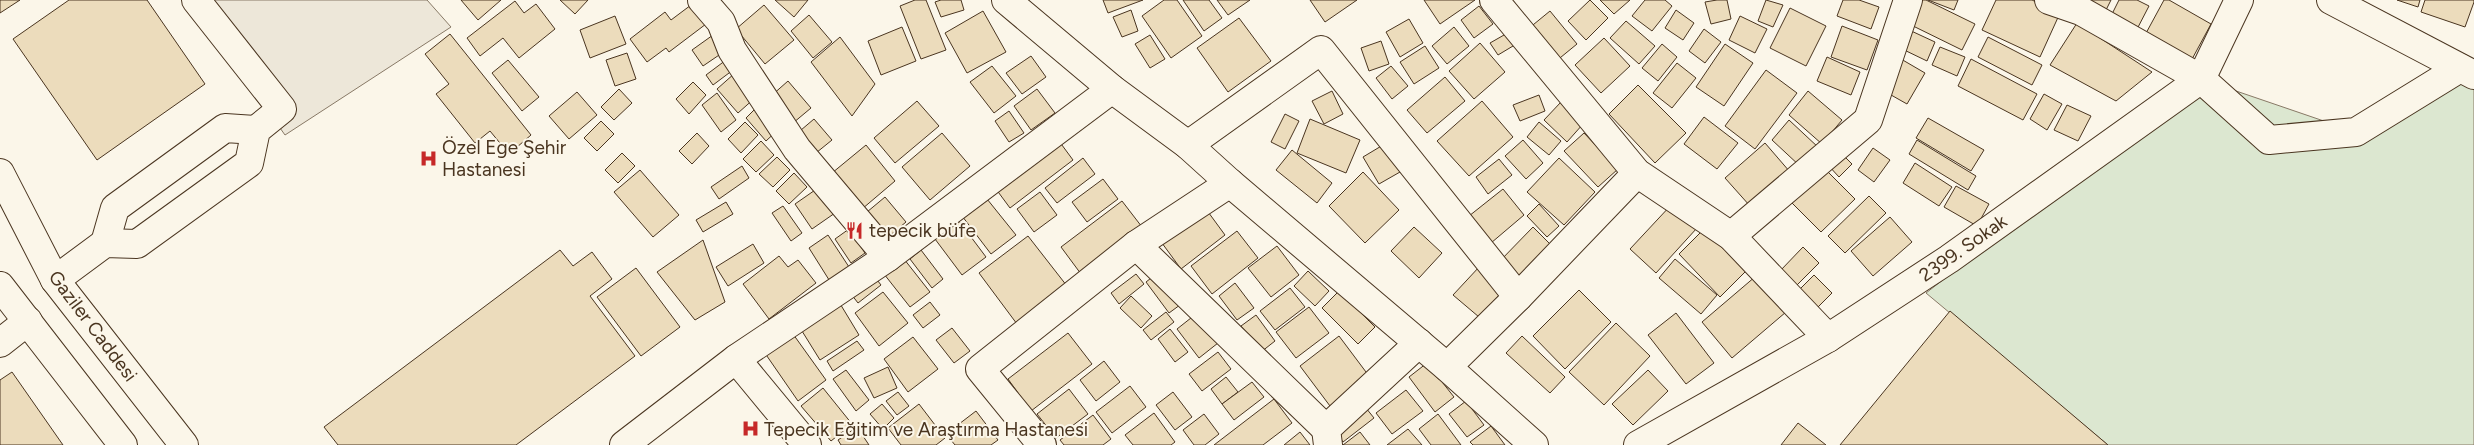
<svg xmlns="http://www.w3.org/2000/svg" width="2474" height="445" font-family="Figtree,sans-serif">
	<rect width="100%" height="100%" fill="#fbf6e9"/>
	<polygon fill="#dce7d0" stroke="#887966" points="2474,75 2474,445 2108,445 1926,293 2201,79 2356,132"/>
	<polygon fill="#ede7d9" stroke="#887966" points="189,0 427,0 451,27 285,135"/>
	<g fill="#ecdcbc" stroke="#4a3520">
		<polygon points="0,0 20,0 0,13"/>
		<polygon points="69,0 147,0 205,84 97,160 13,39"/>
		<polygon points="461,0 501,0 478,20"/>
		<polygon points="560,0 588,0 575,14"/>
		<polygon points="775,0 808,0 794,17"/>
		<polygon points="915,0 926,0 946,50 921,59 900,6"/>
		<polygon points="941,0 961,0 964,10 941,17 935,2"/>
		<polygon points="1103,0 1143,0 1108,13"/>
		<polygon points="1164,0 1177,0 1202,36 1171,58 1142,16"/>
		<polygon points="1183,0 1209,0 1222,18 1204,31"/>
		<polygon points="1217,0 1250,0 1228,15"/>
		<polygon points="1310,0 1357,0 1325,22"/>
		<polygon points="1424,0 1475,0 1440,24"/>
		<polygon points="1590,0 1608,18 1586,40 1568,21"/>
		<polygon points="1600,0 1630,0 1614,14"/>
		<polygon points="1645,0 1665,0 1672,6 1652,31 1632,16"/>
		<polygon points="1717,0 1727,0 1731,19 1711,24 1705,2"/>
		<polygon points="1766,0 1783,5 1773,27 1758,21"/>
		<polygon points="1843,0 1859,0 1879,7 1871,29 1837,16"/>
		<polygon points="1921,0 1926,0 1975,24 1962,50 1909,24"/>
		<polygon points="1928,0 1958,0 1954,10"/>
		<polygon points="1996,0 2032,0 2060,13 2040,57 1982,30"/>
		<polygon points="2092,0 2111,0 2105,12 2089,5"/>
		<polygon points="2119,0 2137,0 2149,6 2135,33 2109,20"/>
		<polygon points="2164,0 2169,0 2211,24 2191,61 2145,35"/>
		<polygon points="2397,0 2420,0 2418,7"/>
		<polygon points="2425,0 2474,0 2474,2 2465,27 2421,12"/>
		<polygon points="515,1 524,13 536,4 555,29 519,58 503,38 480,56 467,38"/>
		<polygon points="691,5 706,24 669,52 666,48 647,62 630,39 665,12 671,20"/>
		<polygon points="764,5 794,40 765,64 736,29"/>
		<polygon points="1479,6 1493,24 1474,38 1461,20"/>
		<polygon points="1790,8 1826,26 1806,66 1770,48"/>
		<polygon points="1131,10 1138,31 1122,37 1113,17"/>
		<polygon points="1676,10 1694,23 1683,40 1665,28"/>
		<polygon points="983,11 1006,52 967,73 945,33"/>
		<polygon points="1550,11 1577,44 1555,62 1528,29"/>
		<polygon points="809,15 832,42 813,58 791,31"/>
		<polygon points="615,16 626,44 590,58 580,30"/>
		<polygon points="1740,16 1767,29 1755,53 1729,40"/>
		<polygon points="1239,18 1271,61 1228,92 1197,48"/>
		<polygon points="1409,19 1423,43 1400,57 1386,32"/>
		<polygon points="1626,21 1655,46 1639,64 1610,38"/>
		<polygon points="2077,23 2152,72 2116,101 2050,65"/>
		<polygon points="1842,26 1878,40 1867,70 1831,57"/>
		<polygon points="902,27 916,61 881,75 868,41"/>
		<polygon points="1454,27 1469,46 1447,64 1432,46"/>
		<polygon points="1704,29 1721,42 1705,63 1689,51"/>
		<polygon points="1907,29 1935,42 1927,61 1898,47"/>
		<polygon points="1511,31 1518,43 1498,55 1490,43"/>
		<polygon points="450,34 531,135 509,154 490,131 475,143 436,94 449,84 425,54"/>
		<polygon points="713,35 725,51 703,66 692,50"/>
		<polygon points="1150,35 1165,59 1150,68 1135,44"/>
		<polygon points="840,37 875,84 852,116 811,62"/>
		<polygon points="1988,37 2042,65 2032,85 1978,57"/>
		<polygon points="1604,38 1630,66 1601,93 1575,65"/>
		<polygon points="1381,41 1389,64 1369,71 1361,48"/>
		<polygon points="1480,43 1505,72 1474,99 1449,71"/>
		<polygon points="1662,44 1677,57 1658,81 1642,68"/>
		<polygon points="1725,44 1753,63 1724,106 1696,87"/>
		<polygon points="1425,46 1439,68 1414,84 1400,62"/>
		<polygon points="1940,47 1965,57 1957,76 1932,65"/>
		<polygon points="627,53 636,79 615,86 606,60"/>
		<polygon points="1031,56 1046,77 1022,94 1006,73"/>
		<polygon points="1827,57 1860,72 1851,95 1817,81"/>
		<polygon points="1901,59 1925,73 1907,104 1884,91"/>
		<polygon points="1971,59 2037,94 2023,120 1958,86"/>
		<polygon points="508,60 539,97 522,111 492,73"/>
		<polygon points="726,60 733,70 713,85 706,75"/>
		<polygon points="1677,63 1696,78 1672,108 1653,93"/>
		<polygon points="992,66 1016,96 994,113 970,82"/>
		<polygon points="1391,66 1408,86 1392,99 1376,78"/>
		<polygon points="1766,70 1797,93 1755,149 1725,126"/>
		<polygon points="735,73 756,97 738,113 717,89"/>
		<polygon points="1445,77 1465,101 1427,133 1407,110"/>
		<polygon points="788,81 811,108 793,123 771,96"/>
		<polygon points="693,82 706,95 689,114 676,99"/>
		<polygon points="1638,85 1686,133 1655,163 1609,114"/>
		<polygon points="619,89 632,103 614,120 601,107"/>
		<polygon points="1037,89 1055,113 1031,130 1014,106"/>
		<polygon points="1332,91 1343,114 1324,124 1312,101"/>
		<polygon points="1808,91 1842,120 1822,144 1789,115"/>
		<polygon points="577,92 597,115 569,139 549,116"/>
		<polygon points="717,93 736,120 721,132 702,105"/>
		<polygon points="2044,94 2062,104 2047,130 2030,119"/>
		<polygon points="1539,95 1545,111 1520,121 1513,105"/>
		<polygon points="917,101 939,126 895,163 874,138"/>
		<polygon points="1482,101 1513,137 1469,176 1437,141"/>
		<polygon points="1561,102 1583,124 1567,142 1544,120"/>
		<polygon points="760,104 781,127 766,141 746,118"/>
		<polygon points="2067,105 2091,116 2078,141 2054,130"/>
		<polygon points="1009,111 1024,133 1009,142 995,121"/>
		<polygon points="1285,114 1299,121 1285,149 1271,142"/>
		<polygon points="1704,117 1738,143 1717,169 1684,144"/>
		<polygon points="1928,118 1984,150 1971,171 1916,138"/>
		<polygon points="814,119 832,140 811,157 794,136"/>
		<polygon points="1310,119 1360,140 1346,173 1297,153"/>
		<polygon points="1789,120 1819,148 1801,167 1772,140"/>
		<polygon points="601,121 614,134 597,151 584,138"/>
		<polygon points="745,122 758,135 741,153 728,139"/>
		<polygon points="1539,122 1561,141 1549,155 1527,137"/>
		<polygon points="697,133 709,146 692,164 679,151"/>
		<polygon points="942,133 970,166 930,200 902,167"/>
		<polygon points="1584,133 1618,169 1598,187 1564,151"/>
		<polygon points="1056,137 1073,160 1010,208 993,185"/>
		<polygon points="1523,140 1543,163 1526,179 1505,156"/>
		<polygon points="1917,140 1976,176 1968,190 1909,154"/>
		<polygon points="761,141 774,155 756,172 743,159"/>
		<polygon points="1765,143 1790,172 1750,206 1725,178"/>
		<polygon points="866,145 895,181 862,209 832,173"/>
		<polygon points="1383,145 1400,172 1379,184 1363,157"/>
		<polygon points="1873,148 1890,160 1874,182 1858,170"/>
		<polygon points="1292,150 1332,183 1317,203 1276,170"/>
		<polygon points="622,153 635,166 618,183 605,170"/>
		<polygon points="1841,153 1852,164 1839,177 1828,165"/>
		<polygon points="777,157 790,170 773,187 759,174"/>
		<polygon points="1083,158 1095,174 1057,203 1045,188"/>
		<polygon points="1559,158 1595,192 1564,225 1527,192"/>
		<polygon points="1499,159 1512,175 1488,194 1476,177"/>
		<polygon points="1915,163 1952,187 1939,206 1903,183"/>
		<polygon points="742,166 749,178 719,199 711,187"/>
		<polygon points="1824,168 1855,199 1821,232 1790,201"/>
		<polygon points="640,170 679,215 653,237 614,192"/>
		<polygon points="1363,172 1399,210 1365,243 1329,206"/>
		<polygon points="794,173 807,187 789,204 776,191"/>
		<polygon points="1103,179 1118,199 1087,222 1072,202"/>
		<polygon points="1956,186 1989,204 1977,226 1944,207"/>
		<polygon points="818,188 835,213 812,229 795,204"/>
		<polygon points="1503,189 1524,215 1491,243 1469,216"/>
		<polygon points="1040,192 1057,215 1034,232 1017,209"/>
		<polygon points="983,194 1016,235 991,254 959,212"/>
		<polygon points="1869,196 1886,213 1845,253 1828,236"/>
		<polygon points="885,197 906,222 888,237 867,212"/>
		<polygon points="1122,201 1142,227 1081,274 1061,247"/>
		<polygon points="726,202 733,214 703,232 696,220"/>
		<polygon points="1539,204 1559,226 1547,237 1527,216"/>
		<polygon points="1672,204 1697,228 1656,273 1630,249"/>
		<polygon points="1203,205 1225,235 1181,269 1159,239"/>
		<polygon points="783,206 802,233 791,241 772,213"/>
		<polygon points="956,217 986,257 962,275 932,235"/>
		<polygon points="1890,217 1912,242 1873,276 1851,251"/>
		<polygon points="1414,227 1442,253 1419,278 1391,251"/>
		<polygon points="1533,227 1553,247 1518,283 1498,263"/>
		<polygon points="849,229 865,253 851,263 835,239"/>
		<polygon points="1704,229 1746,271 1720,297 1679,254"/>
		<polygon points="1237,231 1258,258 1212,294 1191,266"/>
		<polygon points="828,235 851,270 831,283 809,248"/>
		<polygon points="1028,236 1067,286 1017,324 979,273"/>
		<polygon points="703,240 725,302 695,320 657,272"/>
		<polygon points="753,244 764,263 728,286 716,267"/>
		<polygon points="1277,246 1299,275 1271,297 1248,268"/>
		<polygon points="1803,247 1819,263 1795,287 1780,271"/>
		<polygon points="560,250 573,266 592,252 612,279 590,296 635,356 516,445 338,445 324,427"/>
		<polygon points="921,250 943,279 932,288 910,259"/>
		<polygon points="779,256 788,267 798,260 816,283 769,319 743,284"/>
		<polygon points="904,259 930,292 910,307 884,274"/>
		<polygon points="1675,259 1717,295 1701,314 1659,278"/>
		<polygon points="1480,266 1505,289 1479,317 1453,295"/>
		<polygon points="636,268 680,327 641,356 597,297"/>
		<polygon points="1160,271 1184,302 1169,313 1146,282"/>
		<polygon points="1308,271 1329,291 1315,306 1294,286"/>
		<polygon points="871,272 881,285 858,303 848,290"/>
		<polygon points="1136,274 1144,284 1119,304 1111,293"/>
		<polygon points="1814,275 1832,293 1817,308 1799,290"/>
		<polygon points="1756,276 1786,312 1732,358 1702,322"/>
		<polygon points="1235,283 1254,308 1237,320 1219,296"/>
		<polygon points="1290,288 1305,307 1275,330 1260,311"/>
		<polygon points="1579,290 1611,322 1565,369 1533,336"/>
		<polygon points="1339,291 1375,327 1358,344 1322,308"/>
		<polygon points="883,292 908,323 879,346 855,313"/>
		<polygon points="1131,296 1152,316 1141,328 1120,308"/>
		<polygon points="836,297 859,335 820,360 797,323"/>
		<polygon points="930,302 940,315 923,328 913,315"/>
		<polygon points="1309,307 1329,333 1296,358 1276,332"/>
		<polygon points="1950,311 2108,445 1840,445"/>
		<polygon points="1166,312 1174,322 1151,340 1143,330"/>
		<polygon points="1676,313 1714,363 1686,384 1648,335"/>
		<polygon points="1196,314 1218,343 1199,358 1177,329"/>
		<polygon points="1256,315 1275,341 1261,352 1241,326"/>
		<polygon points="1616,323 1650,356 1604,405 1569,372"/>
		<polygon points="788,327 826,380 798,401 760,346"/>
		<polygon points="952,328 970,351 954,363 936,340"/>
		<polygon points="1170,329 1188,352 1175,362 1158,339"/>
		<polygon points="1068,333 1092,364 1031,411 1008,379"/>
		<polygon points="1339,336 1369,376 1330,406 1300,366"/>
		<polygon points="1522,336 1565,377 1550,393 1506,353"/>
		<polygon points="913,337 938,369 908,392 884,359"/>
		<polygon points="857,341 864,350 833,371 827,361"/>
		<polygon points="1218,352 1231,369 1202,391 1189,374"/>
		<polygon points="1104,361 1120,382 1096,401 1080,380"/>
		<polygon points="1427,363 1454,397 1435,412 1409,377"/>
		<polygon points="888,367 897,388 874,398 864,378"/>
		<polygon points="846,370 869,400 856,411 833,379"/>
		<polygon points="1648,370 1668,391 1633,425 1612,404"/>
		<polygon points="12,372 63,445 0,445 0,380"/>
		<polygon points="1226,377 1238,392 1222,404 1211,389"/>
		<polygon points="1252,382 1264,397 1234,420 1222,404"/>
		<polygon points="1130,386 1146,407 1112,433 1096,412"/>
		<polygon points="823,388 852,424 831,441 801,406"/>
		<polygon points="1069,389 1088,414 1056,438 1037,414"/>
		<polygon points="1406,390 1423,411 1392,434 1376,413"/>
		<polygon points="898,392 909,406 897,415 886,401"/>
		<polygon points="1173,392 1192,417 1175,430 1156,405"/>
		<polygon points="1274,399 1292,423 1263,445 1214,445"/>
		<polygon points="1466,401 1484,425 1467,437 1449,414"/>
		<polygon points="882,404 894,418 883,429 870,414"/>
		<polygon points="919,404 945,438 936,445 901,445 888,428"/>
		<polygon points="1366,408 1374,418 1343,442 1336,432"/>
		<polygon points="976,411 998,440 991,445 955,445 946,434"/>
		<polygon points="1154,413 1175,442 1171,445 1133,445 1125,435"/>
		<polygon points="1204,414 1219,434 1205,445 1194,445 1183,430"/>
		<polygon points="1438,414 1461,445 1431,445 1419,429"/>
		<polygon points="1093,415 1111,439 1103,445 1064,445 1060,440"/>
		<polygon points="1798,423 1826,445 1781,445"/>
		<polygon points="1491,426 1505,445 1473,445 1470,442"/>
		<polygon points="857,427 869,445 841,445 838,440"/>
		<polygon points="1408,429 1422,445 1387,445"/>
		<polygon points="1300,432 1310,445 1284,445"/>
		<polygon points="1360,432 1370,445 1343,445"/>
	</g>
	<g fill="none" stroke-linecap="round" stroke-linejoin="round">
		<defs>
			<g id="minor">
				<polyline points="702,0 721,22 732,50 797,149 888,257"/>
				<polyline points="1494,0 1637,173 1731,236 1828,338"/>
				<polyline points="2049,0 2081,11 2201,79 2269,140 2356,132 2460,68"/>
				<polyline points="2331,0 2474,75"/>
				<polyline points="1188,145 1321,50 1518,297"/>
				<polyline points="1731,236 1868,120 1908,0"/>
				<polyline points="105,243 115,208 225,128 256,130"/>
				<polyline points="1136,245 1326,429"/>
				<polyline points="55,280 105,243 137,244 249,163 256,130 282,109 196,0"/>
				<polyline points="0,343 28,321"/>
				<polyline points="736,359 807,445"/>
				<polyline points="1447,367 1518,297 1637,173"/>
				<polyline points="624,445 736,359 888,257 1112,89"/>
				<polyline points="1042,445 980,369 1136,245 1230,183"/>
				<polyline points="1328,445 1326,429 1419,343"/>
				<polyline points="1638,445 1828,338 1949,259 2201,79 2239,0"/>
			</g>
			<polyline id="tertiary" points="1006,0 1112,89 1188,145 1230,183 1447,367 1534,445"/>
			<g id="primary">
				<polyline points="0,173 55,280 184,445"/>
				<polyline points="0,286 123,445"/>
			</g>
		</defs>
		<use href="#minor" stroke="#4a3520" stroke-width="30"/>
		<use href="#tertiary" stroke="#4a3520" stroke-width="30"/>
		<use href="#primary" stroke="#4a3520" stroke-width="30"/>
		<use href="#minor" stroke="#fbf6e9" stroke-width="28"/>
		<use href="#tertiary" stroke="#fbf6e9" stroke-width="28"/>
		<use href="#primary" stroke="#fbf6e9" stroke-width="28"/>
	</g>
	<defs>
		<symbol id="hospital-bare" viewBox="-9 -9 18 18"><path d="M-5-5h3v3.5h4V-5h3V5h-3V1.5h-4V5h-3Z" fill="#c62828" stroke="#fbf6e9" stroke-width="2.5" paint-order="stroke"/></symbol>
		<symbol id="restaurant-bare" viewBox="-9 -9 18 18"><path d="M-5-6h1v4h1v-4h1v4h1v-4h1v5L-1.5 .5V6h-2V.5L-5-1ZM5-6V6H3V1.5H1.5Q1.5-4 5-6Z" fill="#c62828" stroke="#fbf6e9" stroke-width="2.5" paint-order="stroke"/></symbol>
	</defs>
	<g fill-rule="evenodd">
		<use href="#hospital-bare" x="416" y="146" width="25" height="25"/>
		<use href="#restaurant-bare" x="842" y="218" width="25" height="25"/>
		<use href="#hospital-bare" x="738" y="416" width="25" height="25"/>
	</g>
	<g text-anchor="middle" dominant-baseline="central" stroke-width="4" stroke-linejoin="round" paint-order="stroke">
		<g font-size="19" fill="#4a3520" stroke="#fbf6e9" text-anchor="start">
			<text x="442" y="147">Özel Ege Şehir<tspan x="442" dy="22">Hastanesi</tspan></text>
			<text x="869" y="230">tepecik büfe</text>
			<text x="764" y="429">Tepecik Eğitim ve Araştırma Hastanesi</text>
		</g>
		<g font-size="19" fill="#4a3520" stroke="#fbf6e9">
			<text transform="translate(1963 248) rotate(-35)">2399. Sokak</text>
			<text transform="translate(93 326) rotate(53)">Gaziler Caddesi</text>
		</g>
	</g>
</svg>
